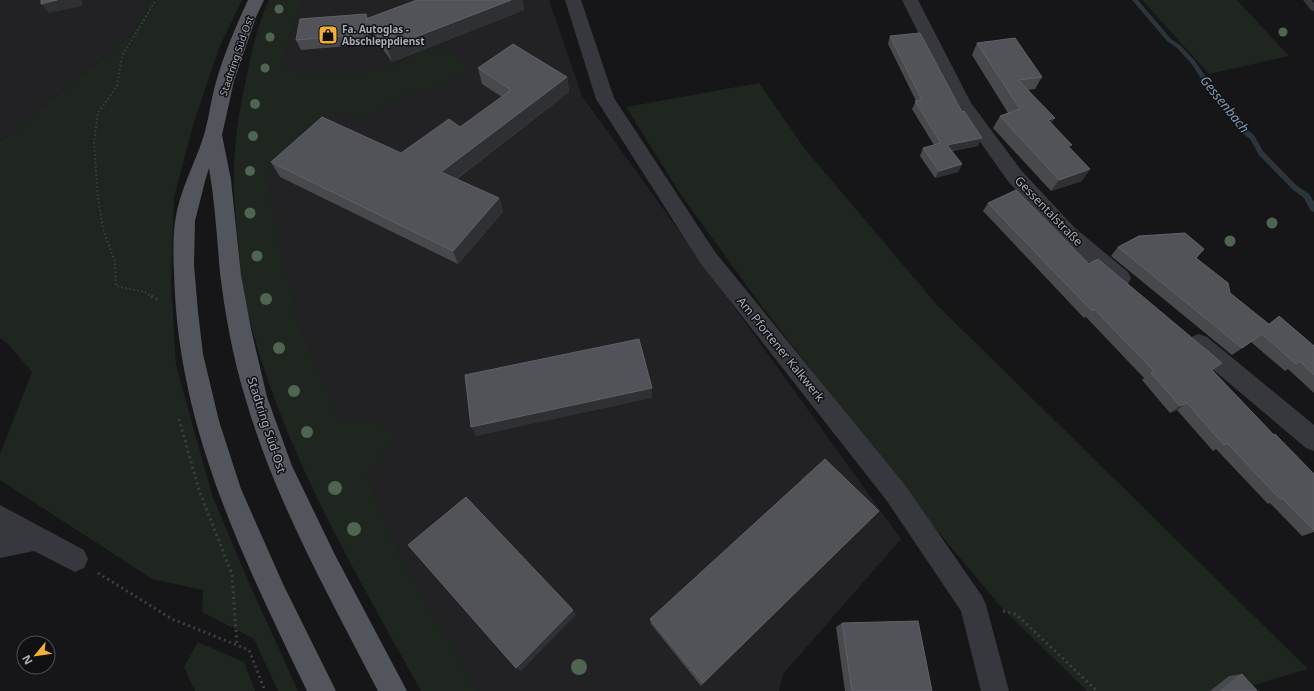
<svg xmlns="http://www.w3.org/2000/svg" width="1314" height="691" font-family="'Noto Sans',sans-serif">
	<rect width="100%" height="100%" fill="#161618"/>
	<g fill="#222225">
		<polygon points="0,0 150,0 134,32 0,142"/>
		<polygon points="294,0 549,0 582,96 901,539 783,674 779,691 469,691 304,404 255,137"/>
	</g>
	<g fill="#1e261f">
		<polygon points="150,0 242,0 219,48 193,125 174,198 171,282 176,365 212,495 246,576 298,691 278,691 254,639 202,612 203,590 152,579 0,480 0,454 32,372 8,344 0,338 0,142 134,32"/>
		<path d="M269,0h34l-20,54 2,14 24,7 44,-1 35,-6 38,-18h23l21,19 -33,17 -34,10 -31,18 -16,4 -18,-6 -72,61 10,55 22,95 42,97 38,1 20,15 -32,39 35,84 76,132h-56c-67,-121 -140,-243 -173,-378 -7,-27 -8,-54 -11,-81 -1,-15 -3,-29 -3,-44 -1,-34 3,-67 10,-99 6,-30 12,-61 25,-89z"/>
		<polygon points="1142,0 1237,0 1289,56 1209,74"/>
		<polygon points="759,83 805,149 937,305 1308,669 1254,685 1260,691 1087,691 1001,607 935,528 760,304 681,195 626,107"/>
		<polygon points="198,642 244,662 255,691 195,691 184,667"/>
	</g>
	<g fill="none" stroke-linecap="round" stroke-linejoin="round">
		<polygon fill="#2c353c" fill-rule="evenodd" points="1132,0 1138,0 1171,39 1180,45 1195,61 1213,87 1241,118 1245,128 1254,135 1263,151 1296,185 1309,194 1314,202 1314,212 1311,211 1304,198 1292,189 1259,155 1250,139 1240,131 1236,121 1209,91 1191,63 1176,47 1167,41"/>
		<polyline stroke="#3d3f44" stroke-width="2" stroke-dasharray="1.5 2.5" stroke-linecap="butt" points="153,297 145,292 116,286 115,262 103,229 98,198 94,142 98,113 117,86 122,56 156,0"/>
		<g stroke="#3d3f44" stroke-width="3" stroke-dasharray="2 3.5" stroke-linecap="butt">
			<polyline points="151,296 160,301"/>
			<polyline points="179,419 199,490 232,574 237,645"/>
			<polyline points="98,573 172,619 249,650 265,691"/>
			<polyline points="1003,611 1016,614 1097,691"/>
		</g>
		<polygon fill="#37383d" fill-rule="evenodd" points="1303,0 1312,0 1314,3 1314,11 1311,10"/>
		<g fill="#37383d" fill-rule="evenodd">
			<polygon points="565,0 581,0 614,98 715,252 905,485 982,596 986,605 1009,691 981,691 961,611 887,501 701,264 596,99"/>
			<polygon points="902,0 918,0 971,103 1021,170 1075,228 1128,272 1131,278 1128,284 1121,287 1114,284 1061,240 1007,180 955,106"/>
			<polygon points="1199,334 1207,337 1314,425 1314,451 1306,448 1191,351 1188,344 1191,337"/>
			<polygon points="0,505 84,550 88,559 84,568 75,572 34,551 0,558 0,532 1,532 0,531"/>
		</g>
		<path fill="#53555c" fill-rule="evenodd" d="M248,0h16l-8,17 -22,64 -12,54 9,45 10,95 10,54 16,68 25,69 43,89 72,136h-29c-49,-95 -103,-190 -133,-294 -12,-39 -20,-83 -25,-124 -3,-35 -5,-70 -11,-105l-4,13 -10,40 -1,44 4,47 5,42 16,67 22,68 42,95 53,107h-29c-61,-127 -124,-253 -132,-396 -1,-24 -3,-49 0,-73 4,-31 20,-58 29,-87 5,-17 7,-36 12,-53 8,-28 20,-56 32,-82z"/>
	</g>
	<g fill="#506452">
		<circle cx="279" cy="9" r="4.5"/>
		<circle cx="1283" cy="32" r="4.5"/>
		<circle cx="270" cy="37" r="4.5"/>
		<circle cx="265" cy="68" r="4.5"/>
		<circle cx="255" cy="104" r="5"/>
		<circle cx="253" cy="136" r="5"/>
		<circle cx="250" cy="171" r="5"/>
		<circle cx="250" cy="213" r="5.5"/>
		<circle cx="1272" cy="223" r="5.5"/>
		<circle cx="1230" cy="241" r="5.5"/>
		<circle cx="257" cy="256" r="5.5"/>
		<circle cx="266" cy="299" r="6"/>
		<circle cx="279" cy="348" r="6"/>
		<circle cx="294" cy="391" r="6"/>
		<circle cx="307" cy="432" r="6"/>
		<circle cx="335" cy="488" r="7"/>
		<circle cx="354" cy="529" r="7"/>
		<circle cx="579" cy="667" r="8"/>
	</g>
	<g fill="#47494d">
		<polygon points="417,0 522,0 524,10 392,62 372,33 370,30 371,44 301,50 296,40 366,14 368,18"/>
		<polygon points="890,36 978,146 952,151 962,164 958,172 935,178 920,156 923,148 934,145 912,109 916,101 888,44"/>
		<polygon points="977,43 1042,77 1035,89 1028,90 1070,148 1082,181 1051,191 993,128 1000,116 1008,113 972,55"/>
		<polygon points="478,68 567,77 569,92 457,179 499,198 503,212 458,264 280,177 271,162 401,153 460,127 502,97 482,84"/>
		<polygon points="988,203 1089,264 1212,370 1274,435 1314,474 1314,532 1302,536 1270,503 1268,504 1216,449 1213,451 1177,410 1170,413 1142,380 1144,378 1086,317 1084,318 983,211"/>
		<polygon points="1118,247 1196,258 1230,293 1268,324 1279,316 1314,346 1314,393 1288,369 1285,371 1251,342 1232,355 1111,256"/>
		<polygon points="879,511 871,519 701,686 651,624 650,619"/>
		<polygon points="842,623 932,691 845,691 836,627"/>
		<polygon points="1242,674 1257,691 1210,691 1229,676"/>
	</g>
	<g fill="#2f3033">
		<polygon points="57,0 82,0 82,6 49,13 41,4"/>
		<polygon points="511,0 522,0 524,10 392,62 387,48"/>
		<polygon points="366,20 370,30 371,44 368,34"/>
		<polygon points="567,77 569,92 447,186 441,172"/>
		<polygon points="1055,118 1047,130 1048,120"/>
		<polygon points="982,138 978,146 944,152 947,145"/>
		<polygon points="962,164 958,172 935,178 939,171"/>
		<polygon points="1090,169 1082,181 1051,191 1059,180"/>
		<polygon points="499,198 503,212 458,264 453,251"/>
		<polygon points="652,388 652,398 476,436 471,427"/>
		<polygon points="1187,403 1177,410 1170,413 1180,406"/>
		<polygon points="879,511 871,519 701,686 703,683"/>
		<polygon points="573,610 576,615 521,671 516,668"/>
	</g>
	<g fill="#525359" stroke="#5f6168">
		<polygon points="41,0 57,0 41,4"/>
		<polygon points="417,0 511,0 387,48 366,19"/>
		<polygon points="366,14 368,34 296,40 300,19"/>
		<polygon points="920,33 962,112 964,111 982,138 947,145 962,164 939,171 923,148 941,143 915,101 922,100 890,36"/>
		<polygon points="1015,38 1042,77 1018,80 1055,118 1048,120 1072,145 1068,146 1090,169 1059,180 1000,116 1020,109 977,43"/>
		<polygon points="513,44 567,77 441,172 499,198 453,251 271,162 322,117 401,153 449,119 460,127 511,90 478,68"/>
		<polygon points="1016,190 1089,264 1098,259 1222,363 1212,370 1274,435 1275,434 1314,474 1314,530 1282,498 1280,499 1227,443 1224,445 1187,403 1180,406 1151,373 1154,371 1094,309 1092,311 988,203"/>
		<polygon points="1185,233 1204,249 1196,258 1228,283 1230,293 1270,325 1279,316 1314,346 1314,375 1300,361 1296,364 1262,334 1242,348 1118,247 1139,236"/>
		<polygon points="639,339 652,388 471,427 465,375"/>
		<polygon points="825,459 879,511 703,683 650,619"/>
		<polygon points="466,497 573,610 516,668 408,545"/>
		<polygon points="918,621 932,691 852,691 842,623"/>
		<polygon points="1242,674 1257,691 1221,691"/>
	</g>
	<defs>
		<symbol id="shop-square" viewBox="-11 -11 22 22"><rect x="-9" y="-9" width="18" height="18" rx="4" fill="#f2b134" stroke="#111113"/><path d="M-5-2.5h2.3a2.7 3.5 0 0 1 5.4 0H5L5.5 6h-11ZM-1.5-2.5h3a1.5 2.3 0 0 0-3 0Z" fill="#111"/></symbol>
	</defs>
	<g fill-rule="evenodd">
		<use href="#shop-square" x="317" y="24" width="22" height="22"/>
	</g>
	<g text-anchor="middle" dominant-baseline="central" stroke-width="3" stroke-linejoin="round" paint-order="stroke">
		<g font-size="10" font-weight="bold" fill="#a8adb8" stroke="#111113" text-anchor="start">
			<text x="342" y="29">Fa. Autoglas -<tspan x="342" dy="12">Abschleppdienst</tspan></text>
		</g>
		<g font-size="10" fill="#a8adb8" stroke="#111113">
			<text transform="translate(236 56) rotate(-71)">Stadtring Süd-Ost</text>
		</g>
		<g font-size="12" fill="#a8adb8" stroke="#111113">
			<text transform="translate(1049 211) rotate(46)">Gessentalstraße</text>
			<text transform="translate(781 349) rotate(51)">Am Pfortener Kalkwerk</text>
			<text transform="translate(267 425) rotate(72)">Stadtring Süd-Ost</text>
		</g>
		<g font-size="13" font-style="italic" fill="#7f9bb3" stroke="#111113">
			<text transform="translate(1225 104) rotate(51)">Gessenbach</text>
		</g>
	</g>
	<g transform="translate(36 655) rotate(241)"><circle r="19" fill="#111113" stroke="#4d4f55"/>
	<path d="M0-3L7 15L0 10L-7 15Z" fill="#f2b134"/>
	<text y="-6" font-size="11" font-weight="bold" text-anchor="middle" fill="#a8adb8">N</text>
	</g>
</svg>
